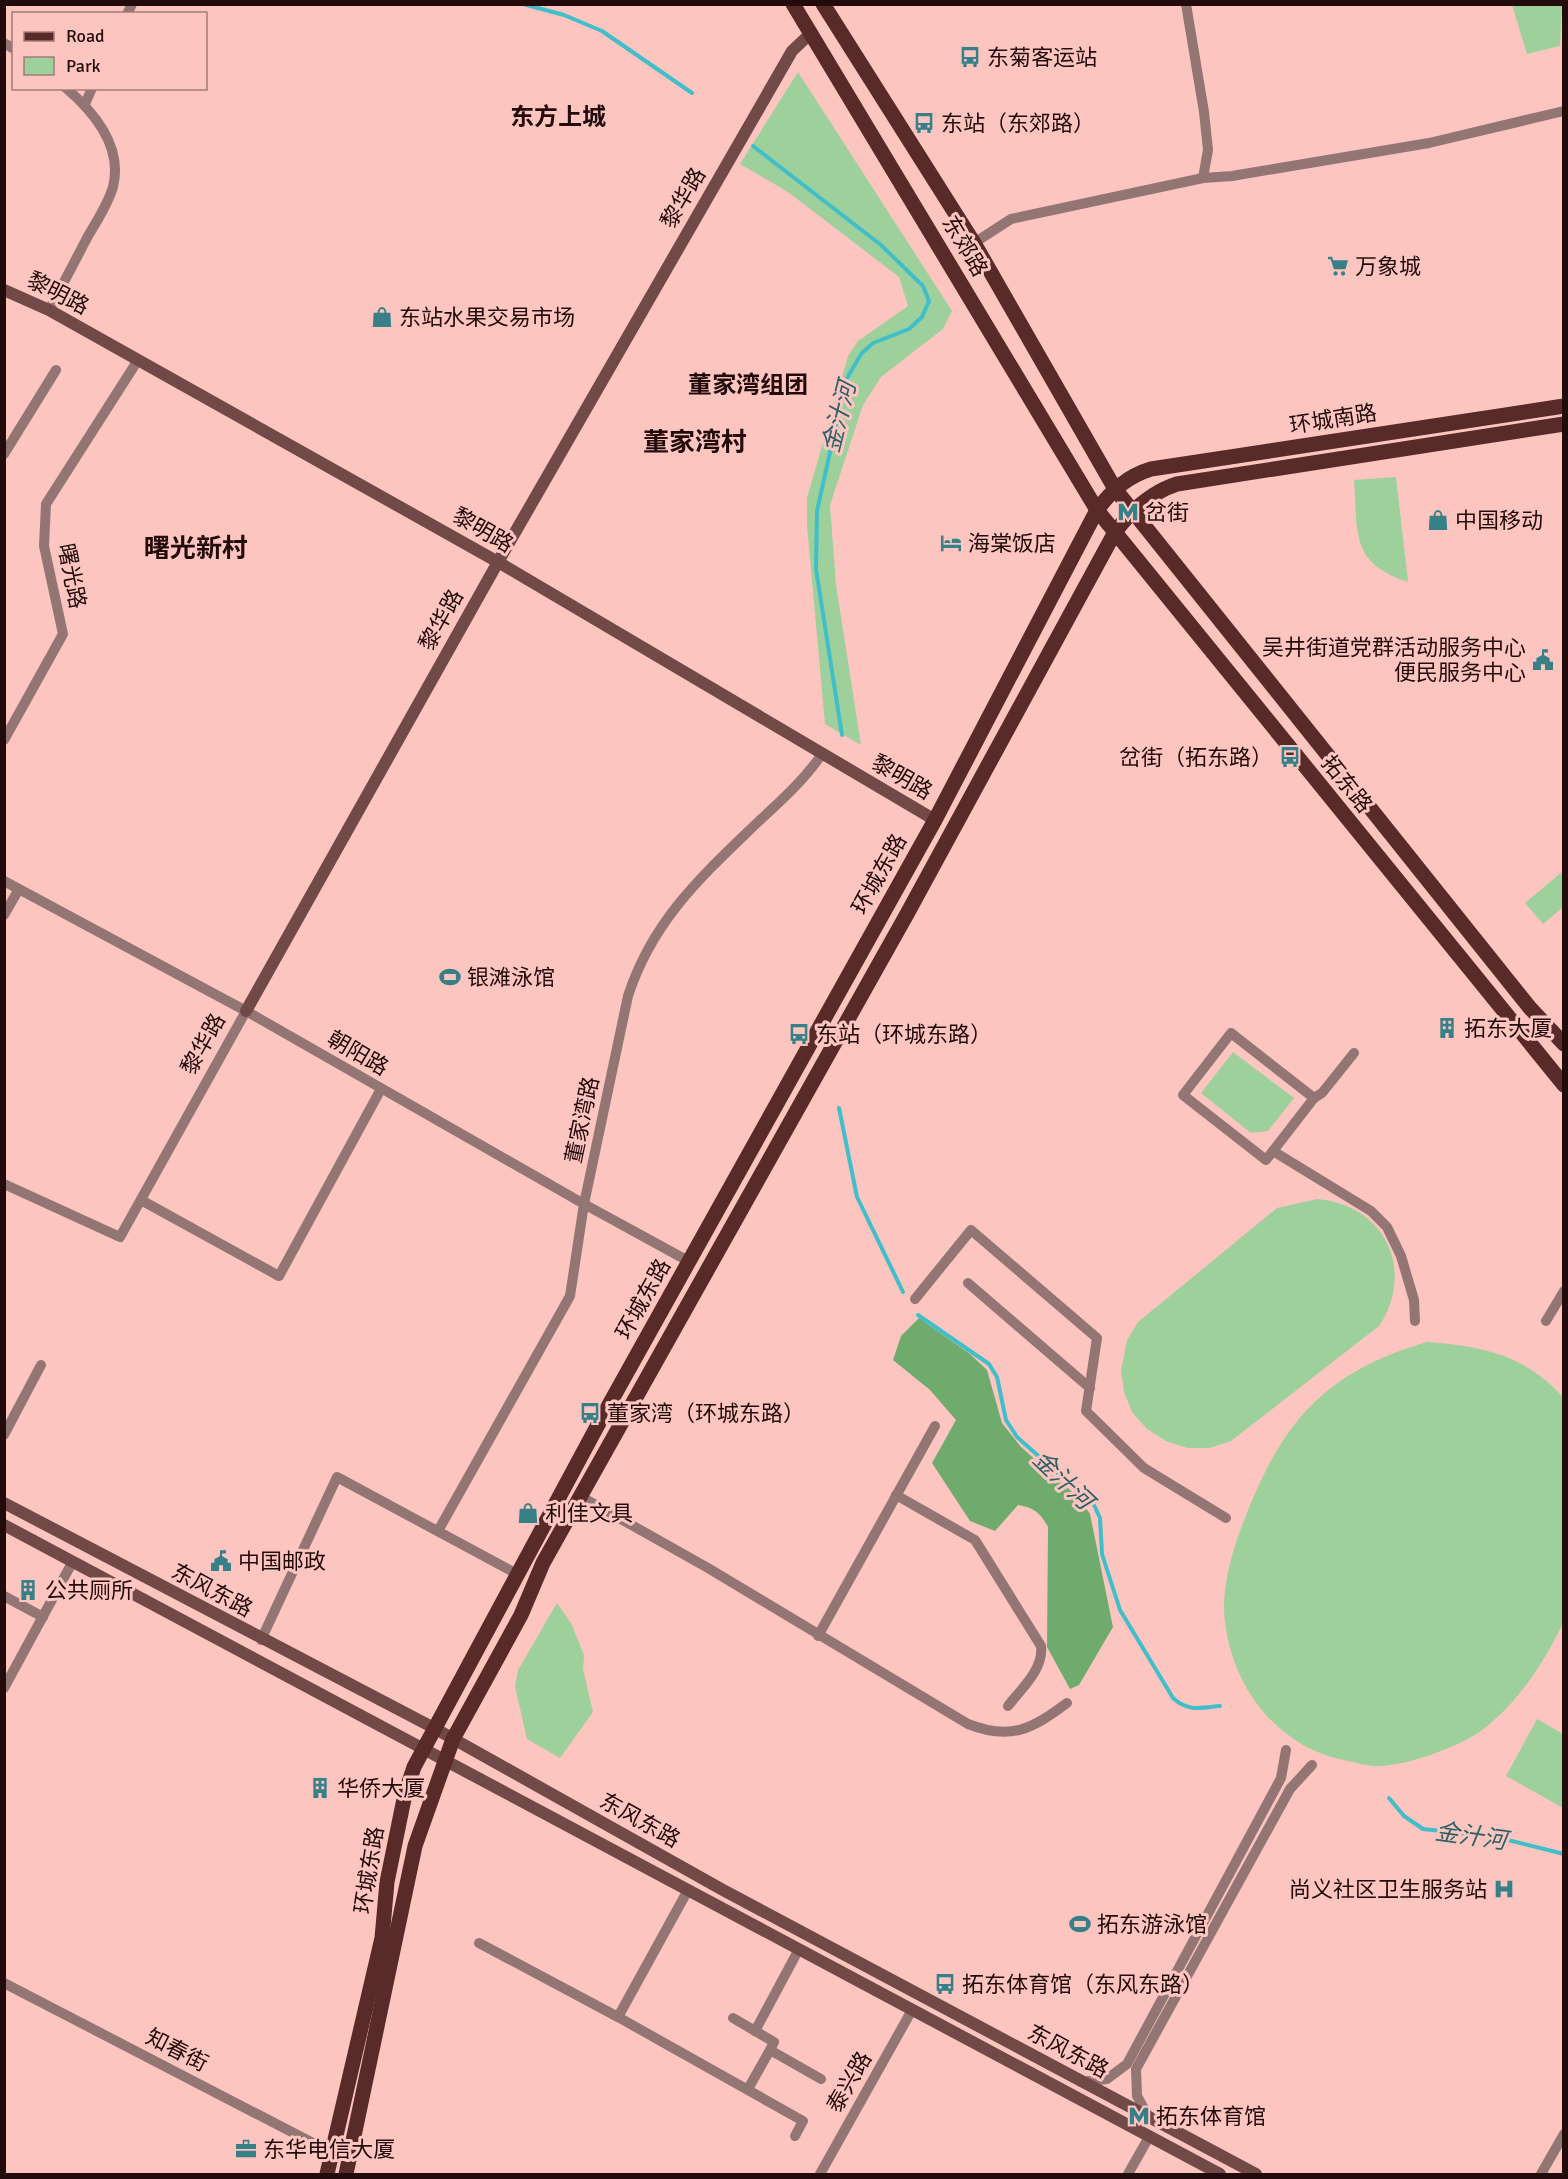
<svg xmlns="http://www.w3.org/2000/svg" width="1568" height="2179" font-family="Signika,'Noto Sans SC',sans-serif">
	<rect width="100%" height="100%" fill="#fcc5c0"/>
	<g fill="#9ed09c">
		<polygon points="1512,5 1562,5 1560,46 1527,54"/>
		<polygon points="798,72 952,311 943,329 881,377 863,405 830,505 836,585 861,745 825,724 807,525 807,498 848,356 858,341 908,306 899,277 788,192 740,164"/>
		<path d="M1396,477l12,105c-59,-19 -50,-51 -54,-102z"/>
		<polygon points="1563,871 1563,907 1543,924 1525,903"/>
		<polygon points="1233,1052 1294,1098 1268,1131 1251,1133 1201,1093"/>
		<path d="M1317,1199c68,6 99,71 62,127l-148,115 -22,7h-22l-21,-7 -19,-12 -15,-17 -8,-20 -3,-21 6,-31 11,-18 139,-114z"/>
		<path d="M1427,1342c55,4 98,13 136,55v226c-18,38 -44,78 -78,105 -14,11 -35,20 -52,26 -17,6 -35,11 -53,12 -10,1 -22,-3 -32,-5 -68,-12 -115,-71 -123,-139 -6,-42 16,-97 33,-135 36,-81 85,-121 169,-145z"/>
		<polygon points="557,1603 571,1623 584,1655 583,1669 593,1712 560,1758 527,1739 515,1687 518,1670"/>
		<polygon points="1537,1719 1563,1734 1563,1808 1506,1776"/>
	</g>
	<path fill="#6eab6d" d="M919,1318l51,36 17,16 15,53 19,24 58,51 11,16 23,113 -34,58 -9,4 -23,-42 1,-120c-8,-15 -14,-19 -30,-22l-23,26 -25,-10 -38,-58 24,-43 -26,-30 -37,-30 8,-24z"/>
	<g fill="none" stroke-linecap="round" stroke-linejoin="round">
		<g stroke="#40bfca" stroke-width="4">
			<polyline points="523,4 564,15 602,31 692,93"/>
			<polyline points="753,146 881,245 923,286 929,301 922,317 909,329 873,343 861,354 846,380 817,511 816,569 842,735"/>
			<polyline points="839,1108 857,1197 903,1292"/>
			<path d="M918,1315l71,49 8,13 9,43 11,17 77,68 6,13 2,36 18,56 53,88c15,14 28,10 47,8"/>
			<polyline points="1389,1798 1404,1816 1423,1829 1496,1837 1564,1854"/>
		</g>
		<g stroke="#937674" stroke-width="10">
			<polyline points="127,14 132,4"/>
			<polyline points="4,43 14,49"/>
			<polyline points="85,104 92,88"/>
			<polyline points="1203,178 1232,176 1429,143 1564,111"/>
			<polyline points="974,243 1011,219 1203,178 1208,150 1204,112 1186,4"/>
			<path d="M49,310c13,-24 26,-49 39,-74 9,-15 20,-32 25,-49 10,-40 -19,-75 -47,-99"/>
			<polyline points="4,454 56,370"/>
			<polyline points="4,740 63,634 44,546 46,504 138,360"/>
			<polyline points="4,881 246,1011 584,1204 690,1262"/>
			<polyline points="4,915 19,889"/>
			<polygon points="1231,1033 1314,1098 1266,1160 1183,1095"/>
			<polyline points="1314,1098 1322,1093 1354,1053"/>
			<polyline points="1273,1151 1371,1211 1387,1227 1401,1256 1414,1300 1415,1321"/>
			<polyline points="4,1184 120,1237 246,1011"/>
			<polyline points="141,1200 279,1276 381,1089"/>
			<polyline points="968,1283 1090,1388"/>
			<polyline points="915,1299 971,1230 1097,1338 1086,1411 1144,1468 1226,1518"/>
			<polyline points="1546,1321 1564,1291"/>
			<polyline points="4,1435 41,1365"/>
			<path d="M896,1495l79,45 66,106c3,23 -20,43 -33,60"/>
			<path d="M580,1496l128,72 260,156c43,17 64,5 99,-21"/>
			<path d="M438,1531l132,-235 14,-92 44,-208c25,-77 75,-121 131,-175 23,-21 45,-41 63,-67"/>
			<polyline points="4,1596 43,1617"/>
			<polyline points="818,1636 935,1426"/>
			<polyline points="261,1640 337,1477 519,1575"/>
			<polyline points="4,1688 73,1561"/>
			<polyline points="688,1890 618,2017 803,2121 795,2136"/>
			<polyline points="479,1943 618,2017"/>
			<polyline points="4,1983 311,2142 332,2149"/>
			<polyline points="733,2018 774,2042 770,2050 821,2079"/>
			<polyline points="755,2031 799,1949"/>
			<polyline points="1081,2082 1107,2079 1127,2064 1281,1778 1286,1750"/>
			<polyline points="748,2089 770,2050"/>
			<polyline points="1148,2116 1137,2096 1136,2069 1290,1789 1312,1765"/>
			<polyline points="820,2174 912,2010"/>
			<polyline points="1128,2174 1149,2137"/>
			<polyline points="1541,2174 1564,2134"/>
		</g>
		<g stroke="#714947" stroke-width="12">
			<polyline points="4,290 49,310 498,562 935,820"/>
			<polyline points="246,1011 498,562 792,51 811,33"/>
			<polyline points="4,1503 434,1728 723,1890 1256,2174"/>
			<polyline points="4,1525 1220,2174"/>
		</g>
		<g stroke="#582a28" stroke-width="15">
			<polyline points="793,4 1097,510 1564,1085"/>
			<polyline points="823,4 974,243 1115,489 1530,1008 1564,1044"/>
			<path d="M327,2174l55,-236 5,-56 18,-88 9,-27 186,-346 335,-601 162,-310c15,-20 31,-34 54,-41l413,-63"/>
			<path d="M346,2174l69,-328 38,-107 68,-124 22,-52 364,-649 208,-382c16,-21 37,-40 62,-48l387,-60"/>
		</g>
	</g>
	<defs>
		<symbol id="bus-bare" viewBox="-9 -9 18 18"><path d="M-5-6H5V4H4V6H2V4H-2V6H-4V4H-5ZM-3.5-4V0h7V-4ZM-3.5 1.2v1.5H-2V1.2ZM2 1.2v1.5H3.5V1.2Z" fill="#388087" stroke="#fcc5c0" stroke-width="2.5" paint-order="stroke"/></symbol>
		<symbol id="supermarket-bare" viewBox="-9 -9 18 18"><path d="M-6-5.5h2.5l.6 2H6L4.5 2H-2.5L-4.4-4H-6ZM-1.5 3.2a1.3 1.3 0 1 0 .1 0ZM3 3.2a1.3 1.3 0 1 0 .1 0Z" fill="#388087" stroke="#fcc5c0" stroke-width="2.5" paint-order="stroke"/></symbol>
		<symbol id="shop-bare" viewBox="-9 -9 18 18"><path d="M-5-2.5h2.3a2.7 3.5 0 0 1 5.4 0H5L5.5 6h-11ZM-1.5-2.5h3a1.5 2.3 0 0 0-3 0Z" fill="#388087" stroke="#fcc5c0" stroke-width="2.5" paint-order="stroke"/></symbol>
		<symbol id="metro-bare" viewBox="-9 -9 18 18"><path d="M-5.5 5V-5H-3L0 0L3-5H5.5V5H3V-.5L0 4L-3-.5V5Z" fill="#388087" stroke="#fcc5c0" stroke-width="2.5" paint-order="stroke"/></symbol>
		<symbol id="hotel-bare" viewBox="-9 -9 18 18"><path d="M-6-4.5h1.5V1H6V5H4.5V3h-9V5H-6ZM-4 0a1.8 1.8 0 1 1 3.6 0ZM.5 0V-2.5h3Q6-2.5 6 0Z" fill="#388087" stroke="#fcc5c0" stroke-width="2.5" paint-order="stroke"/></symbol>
		<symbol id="civic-bare" viewBox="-9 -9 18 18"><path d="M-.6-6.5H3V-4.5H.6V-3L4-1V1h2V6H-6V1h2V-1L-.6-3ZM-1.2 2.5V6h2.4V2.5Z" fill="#388087" stroke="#fcc5c0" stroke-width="2.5" paint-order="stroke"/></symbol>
		<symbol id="stadium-bare" viewBox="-9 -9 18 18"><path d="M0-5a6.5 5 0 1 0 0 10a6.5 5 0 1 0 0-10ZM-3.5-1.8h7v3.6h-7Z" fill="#388087" stroke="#fcc5c0" stroke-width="2.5" paint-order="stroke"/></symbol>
		<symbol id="building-bare" viewBox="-9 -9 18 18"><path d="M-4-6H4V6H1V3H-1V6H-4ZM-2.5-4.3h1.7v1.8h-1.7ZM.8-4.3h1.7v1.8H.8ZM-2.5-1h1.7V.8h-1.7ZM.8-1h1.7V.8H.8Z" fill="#388087" stroke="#fcc5c0" stroke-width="2.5" paint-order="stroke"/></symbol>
		<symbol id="hospital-bare" viewBox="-9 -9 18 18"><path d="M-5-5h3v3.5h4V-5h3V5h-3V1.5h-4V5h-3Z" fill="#388087" stroke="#fcc5c0" stroke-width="2.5" paint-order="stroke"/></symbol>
		<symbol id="office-bare" viewBox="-9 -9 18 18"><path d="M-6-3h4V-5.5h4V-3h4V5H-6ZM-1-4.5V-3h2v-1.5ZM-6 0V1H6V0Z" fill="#388087" stroke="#fcc5c0" stroke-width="2.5" paint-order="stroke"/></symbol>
	</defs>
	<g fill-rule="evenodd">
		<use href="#bus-bare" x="955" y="42" width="30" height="30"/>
		<use href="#bus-bare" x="909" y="108" width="30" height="30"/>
		<use href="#supermarket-bare" x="1323" y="251" width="30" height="30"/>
		<use href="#shop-bare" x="367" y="302" width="30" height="30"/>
		<use href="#metro-bare" x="1113" y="497" width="30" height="30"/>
		<use href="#shop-bare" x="1423" y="505" width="30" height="30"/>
		<use href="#hotel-bare" x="936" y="528" width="30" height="30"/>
		<use href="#civic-bare" x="1528" y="645" width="30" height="30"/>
		<use href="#bus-bare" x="1275" y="742" width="30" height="30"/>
		<use href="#stadium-bare" x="435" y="962" width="30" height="30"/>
		<use href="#building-bare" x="1432" y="1013" width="30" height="30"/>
		<use href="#bus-bare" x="784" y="1019" width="30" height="30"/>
		<use href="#bus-bare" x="575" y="1398" width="30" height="30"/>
		<use href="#shop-bare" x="513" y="1498" width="30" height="30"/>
		<use href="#civic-bare" x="206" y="1546" width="30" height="30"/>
		<use href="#building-bare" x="13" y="1575" width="30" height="30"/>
		<use href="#building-bare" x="305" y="1773" width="30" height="30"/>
		<use href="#hospital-bare" x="1489" y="1874" width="30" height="30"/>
		<use href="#stadium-bare" x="1065" y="1909" width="30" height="30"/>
		<use href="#bus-bare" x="930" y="1969" width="30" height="30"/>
		<use href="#metro-bare" x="1124" y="2101" width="30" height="30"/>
		<use href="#office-bare" x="231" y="2134" width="30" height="30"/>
	</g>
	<g text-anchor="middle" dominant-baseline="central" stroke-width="6" stroke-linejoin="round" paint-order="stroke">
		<g font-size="22" fill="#220b0a" stroke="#fcc5c0" text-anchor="start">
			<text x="987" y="57">东菊客运站</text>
			<text x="941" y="123">东站（东郊路）</text>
			<text x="1355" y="266">万象城</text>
			<text x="399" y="317">东站水果交易市场</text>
			<text x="1145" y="512">岔街</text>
			<text x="1455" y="520">中国移动</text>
			<text x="968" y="543">海棠饭店</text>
			<text x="1526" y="647" text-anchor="end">吴井街道党群活动服务中心<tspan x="1526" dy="25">便民服务中心</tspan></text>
			<text x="1273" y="757" text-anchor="end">岔街（拓东路）</text>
			<text x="467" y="977">银滩泳馆</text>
			<text x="1464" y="1028">拓东大厦</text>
			<text x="816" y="1034">东站（环城东路）</text>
			<text x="607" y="1413">董家湾（环城东路）</text>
			<text x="545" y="1513">利佳文具</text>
			<text x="238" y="1561">中国邮政</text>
			<text x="45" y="1590">公共厕所</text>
			<text x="337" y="1788">华侨大厦</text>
			<text x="1487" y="1889" text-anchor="end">尚义社区卫生服务站</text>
			<text x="1097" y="1924">拓东游泳馆</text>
			<text x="962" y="1984">拓东体育馆（东风东路）</text>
			<text x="1156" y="2116">拓东体育馆</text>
			<text x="263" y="2149">东华电信大厦</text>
		</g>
		<g font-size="22" fill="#220b0a" stroke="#fcc5c0">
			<text transform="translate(683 198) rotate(-60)">黎华路</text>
			<text transform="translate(965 246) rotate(59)">东郊路</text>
			<text transform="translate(58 293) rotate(27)">黎明路</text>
			<text transform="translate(1333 419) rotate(-9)">环城南路</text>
			<text transform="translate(483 530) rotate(30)">黎明路</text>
			<text transform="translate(72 576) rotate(79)">曙光路</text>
			<text transform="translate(441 620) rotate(-61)">黎华路</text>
			<text transform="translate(902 777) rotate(30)">黎明路</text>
			<text transform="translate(1347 784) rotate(51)">拓东路</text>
			<text transform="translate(879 874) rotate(-61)">环城东路</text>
			<text transform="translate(203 1044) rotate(-61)">黎华路</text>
			<text transform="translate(358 1053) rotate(30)">朝阳路</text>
			<text transform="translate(582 1120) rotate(-78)">董家湾路</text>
			<text transform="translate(643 1299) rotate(-61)">环城东路</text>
			<text transform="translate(212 1590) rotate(28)">东风东路</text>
			<text transform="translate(640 1820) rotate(29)">东风东路</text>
			<text transform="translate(369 1870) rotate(-81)">环城东路</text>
			<text transform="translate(177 2050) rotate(27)">知春街</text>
			<text transform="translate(1068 2051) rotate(28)">东风东路</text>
			<text transform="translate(849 2082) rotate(-60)">泰兴路</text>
		</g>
		<g font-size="24" font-weight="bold" fill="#220b0a" stroke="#fcc5c0">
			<text x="558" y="117">东方上城</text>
			<text x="748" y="385">董家湾组团</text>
		</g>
		<g font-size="24" font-style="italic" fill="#2d6166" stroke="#fcc5c0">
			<text transform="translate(839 417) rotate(-76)">金汁河</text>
			<text transform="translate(1063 1480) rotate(44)">金汁河</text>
			<text transform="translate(1471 1836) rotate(8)">金汁河</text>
		</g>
		<g font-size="26" font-weight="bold" fill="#220b0a" stroke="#fcc5c0">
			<text x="695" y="443">董家湾村</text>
			<text x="196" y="549">曙光新村</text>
		</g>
	</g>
	<rect width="1568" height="2179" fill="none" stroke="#220b0a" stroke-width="12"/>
	<rect x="12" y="12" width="195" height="78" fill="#fcc5c0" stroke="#a57b77" stroke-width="1.5"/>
	<rect x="24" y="32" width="30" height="9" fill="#582a28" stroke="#a57b77" stroke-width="1.5"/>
	<text x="66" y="42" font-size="18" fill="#220b0a">Road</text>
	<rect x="24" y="57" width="30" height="18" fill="#9ed09c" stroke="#a57b77" stroke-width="1.5"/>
	<text x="66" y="72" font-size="18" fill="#220b0a">Park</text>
</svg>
